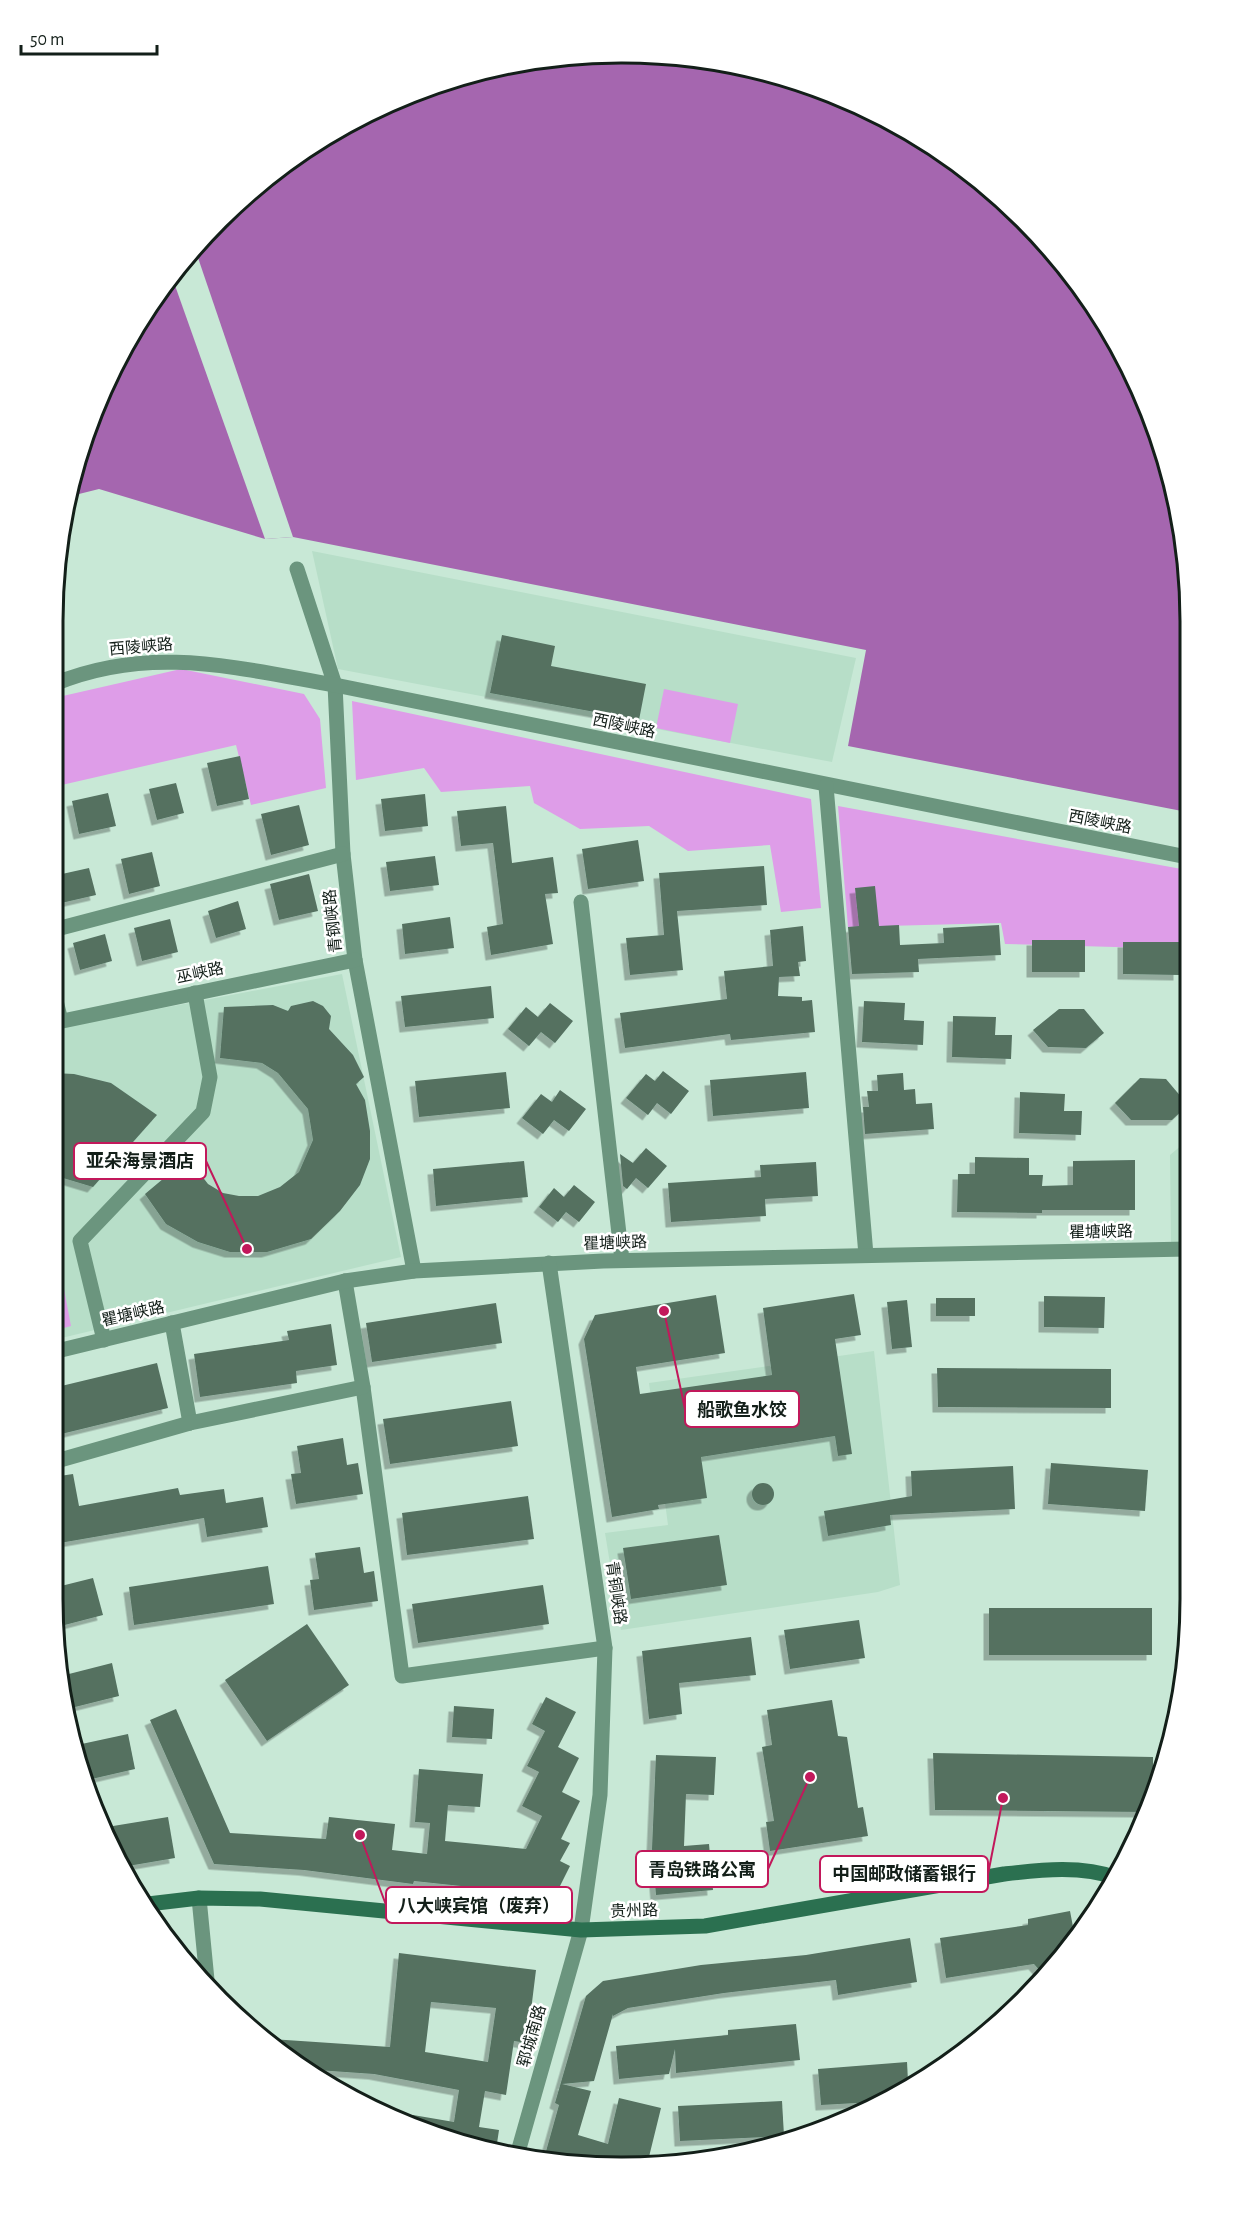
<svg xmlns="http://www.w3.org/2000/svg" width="1243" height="2220" font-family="'Alegreya Sans','Noto Sans SC',sans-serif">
	<defs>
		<filter id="shadow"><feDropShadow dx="-5.5" dy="5.5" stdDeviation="0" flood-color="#0004"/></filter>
	</defs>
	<rect width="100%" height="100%" fill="#c8e8d6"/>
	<g fill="#b7dec8">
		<polygon points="312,551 856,658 832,762 338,669"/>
		<polygon points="342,974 401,1257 53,1340 53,1029"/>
		<polygon points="1188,1140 1188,1242 1171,1242 1170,1155"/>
		<polygon points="1183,1266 1188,1266 1189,1473 1186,1473"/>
		<polygon points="874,1351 900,1585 878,1592 621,1630 605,1533 668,1525 649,1383"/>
	</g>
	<g fill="#de9de8">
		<polygon points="181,669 304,694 320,719 326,788 251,805 236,745 53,787 54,698"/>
		<polygon points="664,689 738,704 730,743 656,728"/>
		<polygon points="352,701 811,799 821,908 781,912 770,845 688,851 649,826 580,829 534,803 530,786 441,792 424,768 356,780"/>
		<polygon points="838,806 1187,870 1187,949 1005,944 1001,923 848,927"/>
		<polygon points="53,1231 71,1326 53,1331"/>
	</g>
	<polygon fill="#a566af" points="585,54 696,57 805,83 906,129 1024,219 1095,306 1160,438 1186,548 1187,812 848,746 866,650 293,537 265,539 99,489 71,496 83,439 129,337 194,246 275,170 370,111 475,72"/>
	<polygon fill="#c8e8d6" points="194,246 293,537 265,539 172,277"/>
	<g fill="#547161" fill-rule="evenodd" filter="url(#shadow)">
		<polygon points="502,635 555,646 551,666 646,684 639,720 490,693"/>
		<polygon points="240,756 249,799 217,806 207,763"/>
		<polygon points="176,783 184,813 157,820 149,789"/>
		<polygon points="108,793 116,826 79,834 72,801"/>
		<polygon points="425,794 428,826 385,831 381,799"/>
		<polygon points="299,805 309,845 271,855 261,814"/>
		<polygon points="506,806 512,863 553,857 558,893 545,894 553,944 491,955 487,927 503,924 493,843 461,846 457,811"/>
		<polygon points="638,840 644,881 588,889 582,849"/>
		<polygon points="152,852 160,886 129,894 121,859"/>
		<polygon points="435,856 439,885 390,891 386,862"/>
		<polygon points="764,866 767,905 677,911 683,970 630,975 626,938 664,935 659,873"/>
		<polygon points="89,868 96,895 57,904 53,876"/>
		<polygon points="309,874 318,911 279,920 270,884"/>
		<polygon points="875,886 879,926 899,925 900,945 944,943 943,928 999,925 1001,955 918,959 919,972 852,974 848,927 859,926 855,888"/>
		<polygon points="238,901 246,929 216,938 208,911"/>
		<polygon points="450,917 454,948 405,954 402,924"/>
		<polygon points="170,919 178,952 142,961 134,928"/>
		<polygon points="803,926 806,961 798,962 800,976 779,977 778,996 802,997 802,1001 812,1000 815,1032 731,1040 730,1034 625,1048 620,1013 727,999 724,971 773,966 770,930"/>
		<polygon points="105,934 112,961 80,970 73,943"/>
		<rect x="1032" y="940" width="53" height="32"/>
		<polygon points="1123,942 1179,942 1179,975 1123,974"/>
		<polygon points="491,986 494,1018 405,1027 401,996"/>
		<polygon points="313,1001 323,1006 331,1016 329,1029 353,1055 364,1077 356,1084 365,1100 370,1131 370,1159 360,1185 340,1211 311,1239 267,1252 230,1252 198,1242 166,1224 145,1194 188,1158 208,1184 223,1193 239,1196 258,1196 280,1187 299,1172 313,1140 308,1109 278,1073 262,1063 220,1058 224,1007 273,1005 288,1011 291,1006"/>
		<polygon points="864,1001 905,1003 904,1020 924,1021 923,1045 862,1042"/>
		<polygon points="550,1003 573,1021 555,1043 541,1032 529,1046 508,1029 526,1007 538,1017"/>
		<polygon points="1059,1009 1084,1009 1104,1033 1086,1048 1048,1047 1033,1030"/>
		<polygon points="953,1016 996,1017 995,1035 1012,1035 1011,1059 952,1057"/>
		<polygon points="663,1071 689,1091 671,1114 657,1103 648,1115 626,1098 646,1074 655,1081"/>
		<polygon points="506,1072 510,1108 419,1117 415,1081"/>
		<polygon points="806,1072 809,1108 713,1116 710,1080"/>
		<polygon points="53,1073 74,1074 111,1083 157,1115 93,1187 53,1175"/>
		<polygon points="903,1073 904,1090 915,1089 916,1104 932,1103 934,1129 865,1134 863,1107 869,1107 867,1091 878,1091 877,1075"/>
		<polygon points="1140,1078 1166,1079 1188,1105 1172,1120 1131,1120 1115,1103"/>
		<polygon points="560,1090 586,1109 569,1131 554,1120 543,1134 522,1118 541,1094 552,1102"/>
		<polygon points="1020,1092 1065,1094 1064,1111 1082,1111 1081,1135 1019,1133"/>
		<polygon points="646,1148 667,1166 648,1188 636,1178 627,1189 623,1186 620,1154 633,1163"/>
		<polygon points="975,1157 1029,1158 1029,1175 1043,1175 1042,1186 1073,1185 1073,1161 1135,1160 1135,1210 1042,1210 1042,1213 957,1212 958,1174 975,1174"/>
		<polygon points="524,1161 528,1197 436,1206 433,1169"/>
		<polygon points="816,1162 818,1196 765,1199 766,1216 671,1222 668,1183 761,1177 760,1165"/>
		<polygon points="574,1185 595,1202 579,1222 566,1212 558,1222 539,1207 554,1188 564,1197"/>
		<polygon points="854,1294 861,1335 835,1339 852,1454 838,1456 835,1436 701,1457 707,1498 658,1505 659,1509 612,1517 584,1339 595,1315 716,1295 725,1353 636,1367 640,1394 772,1375 763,1308"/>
		<polygon points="1044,1296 1105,1297 1104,1328 1044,1327"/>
		<rect x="936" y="1298" width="39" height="18"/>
		<polygon points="907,1300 912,1347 892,1349 887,1302"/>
		<polygon points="496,1303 502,1343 372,1362 366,1323"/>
		<polygon points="331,1324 337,1365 296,1371 297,1383 200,1397 194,1354 289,1340 287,1331"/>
		<polygon points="157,1363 168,1408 53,1436 53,1388"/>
		<polygon points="937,1368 1111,1369 1111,1408 938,1407"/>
		<polygon points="511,1401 518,1446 390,1464 383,1419"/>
		<polygon points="343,1438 347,1465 358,1463 363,1494 296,1504 291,1474 301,1473 297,1446"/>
		<polygon points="1051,1463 1148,1470 1145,1511 1048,1504"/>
		<polygon points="1013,1466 1015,1509 890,1515 891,1525 828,1536 824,1511 912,1496 911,1471"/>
		<polygon points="73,1474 79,1506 178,1488 180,1495 224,1489 226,1503 263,1497 268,1527 207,1537 204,1518 54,1544 53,1477"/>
		<circle cx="763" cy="1494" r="11"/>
		<polygon points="528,1496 534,1539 407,1555 402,1513"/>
		<polygon points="719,1535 727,1585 631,1599 623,1548"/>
		<polygon points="360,1547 364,1573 374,1571 378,1601 314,1610 310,1580 319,1579 315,1553"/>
		<polygon points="268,1566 274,1604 134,1625 129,1587"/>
		<polygon points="93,1578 103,1615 57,1627 53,1588"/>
		<polygon points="543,1585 549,1624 418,1643 412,1604"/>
		<rect x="989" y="1608" width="163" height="47"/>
		<polygon points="859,1620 865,1658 790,1669 784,1630"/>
		<polygon points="307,1624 349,1685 267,1741 225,1680"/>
		<polygon points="751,1637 756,1675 679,1683 682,1714 649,1719 642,1651"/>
		<polygon points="112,1663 119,1696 71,1708 65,1675"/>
		<polygon points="546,1697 576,1712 558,1747 579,1758 562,1792 580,1801 561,1839 570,1843 560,1861 570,1866 555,1896 414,1881 413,1884 304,1870 214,1864 150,1720 176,1709 230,1833 326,1839 329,1817 395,1824 392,1850 427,1854 430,1823 415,1822 419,1769 483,1774 480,1807 448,1805 445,1841 526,1849 542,1816 522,1806 539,1772 527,1766 545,1731 532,1724"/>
		<polygon points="832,1700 838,1736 847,1737 858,1808 863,1807 868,1836 770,1851 766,1822 774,1821 762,1747 772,1745 767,1710"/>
		<polygon points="454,1706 494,1709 492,1739 452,1737"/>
		<polygon points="128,1734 135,1769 83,1781 77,1745"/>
		<polygon points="933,1753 1153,1757 1153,1770 1162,1771 1147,1812 935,1810"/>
		<polygon points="656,1755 716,1757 714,1795 686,1794 684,1846 709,1844 713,1890 656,1895 652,1849"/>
		<polygon points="168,1817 175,1858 128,1866 107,1827"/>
		<polygon points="1070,1911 1074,1932 1041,1972 1034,1964 946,1978 940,1938 1028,1925 1028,1919"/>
		<polygon points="910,1938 917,1982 838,1995 836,1980 724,1993 628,2008 613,2016 613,2014 594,2081 562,2084 591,2091 578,2135 608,2144 619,2098 661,2108 647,2165 545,2155 559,2105 555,2103 586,1996 603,1981 701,1965 806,1955"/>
		<path d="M399,1953l137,17 -9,73 -13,-2 -8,54 -21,-4 -6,36 20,3 -3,20 -22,-2 -63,-28 2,-5 41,7 5,-32 -85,-16 -72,-5 -31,-30 119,8zM431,2002l65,6 -8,54 -63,-10z"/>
		<polygon points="796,2024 800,2060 676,2073 675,2049 669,2074 619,2079 616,2046 728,2035 728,2030"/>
		<polygon points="907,2062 908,2081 875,2102 821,2105 818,2069"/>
		<polygon points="782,2101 784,2136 680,2141 678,2106"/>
	</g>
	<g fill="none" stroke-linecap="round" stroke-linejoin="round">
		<g stroke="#6b957e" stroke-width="15">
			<polyline points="297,569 335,685 343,854 355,960 414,1271"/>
			<path d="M54,684c97,-40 182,-16 281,1l852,172"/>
			<polyline points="826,786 866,1255"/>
			<polyline points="581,902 622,1260"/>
			<polyline points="53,930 343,854"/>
			<polyline points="53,989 61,1021"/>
			<polyline points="53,1023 355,960"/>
			<polyline points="345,1281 363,1387 402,1676 605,1648"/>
			<polyline points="172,1323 190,1423"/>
			<polyline points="104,1340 80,1241 203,1112 210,1077 195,993"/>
			<polyline points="53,1352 345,1281 414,1271 603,1261 1188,1249"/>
			<polyline points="53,1462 190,1423 363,1387"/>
			<polyline points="199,1898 207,1980"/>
			<polyline points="518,2152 581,1930 600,1795 605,1648 549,1263"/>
		</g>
		<path stroke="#2b7050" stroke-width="15" d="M148,1904l51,-6 61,1 321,31 124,-4 299,-52c36,-4 78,-9 112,4"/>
	</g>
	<g text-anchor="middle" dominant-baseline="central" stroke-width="5" stroke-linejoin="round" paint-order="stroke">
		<g font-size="16" fill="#131f19" stroke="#fff">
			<text transform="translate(141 647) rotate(-5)">西陵峡路</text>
			<text transform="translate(624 726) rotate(12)">西陵峡路</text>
			<text transform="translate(1100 822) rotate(11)">西陵峡路</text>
			<text transform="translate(333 921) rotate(-96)">青钢峡路</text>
			<text transform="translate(200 973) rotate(-12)">巫峡路</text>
			<text transform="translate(1101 1232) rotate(-1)">瞿塘峡路</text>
			<text transform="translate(615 1243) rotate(-2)">瞿塘峡路</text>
			<text transform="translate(133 1314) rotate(-13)">瞿塘峡路</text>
			<text transform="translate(616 1593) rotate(82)">青铜峡路</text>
			<text transform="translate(634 1911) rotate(-2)">贵州路</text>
			<text transform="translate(532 2036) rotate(-74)">郓城南路</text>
		</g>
	</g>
	<path d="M0 0H1243V2220H0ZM621 63H622A558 558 0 0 1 1180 621V1599A558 558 0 0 1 622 2157H621A558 558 0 0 1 63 1599V621A558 558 0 0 1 621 63Z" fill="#fff" fill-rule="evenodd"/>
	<path fill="none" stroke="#131f19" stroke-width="3" d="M621 63H622A558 558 0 0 1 1180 621V1599A558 558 0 0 1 622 2157H621A558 558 0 0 1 63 1599V621A558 558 0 0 1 621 63Z"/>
	<path fill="none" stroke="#c2185b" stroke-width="2" d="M247 1249L206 1161M664 1311L685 1409M810 1777L768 1869M1003 1798L988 1874M360 1835L386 1905"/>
	<g fill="#c2185b" stroke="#fff" stroke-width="2">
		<circle cx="247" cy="1249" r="6"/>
		<circle cx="664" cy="1311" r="6"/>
		<circle cx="810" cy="1777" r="6"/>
		<circle cx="1003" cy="1798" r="6"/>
		<circle cx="360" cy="1835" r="6"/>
	</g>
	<g fill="#fff" stroke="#c2185b" stroke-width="2">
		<rect x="74" y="1143" width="132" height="36" rx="6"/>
		<rect x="685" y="1391" width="114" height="36" rx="6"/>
		<rect x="636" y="1851" width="132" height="36" rx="6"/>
		<rect x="820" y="1856" width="168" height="36" rx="6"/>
		<rect x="386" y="1887" width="186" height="36" rx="6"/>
	</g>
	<g font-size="18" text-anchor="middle" font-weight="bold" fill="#131f19">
		<text x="140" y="1167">亚朵海景酒店</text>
		<text x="742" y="1416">船歌鱼水饺</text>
		<text x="702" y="1876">青岛铁路公寓</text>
		<text x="904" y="1880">中国邮政储蓄银行</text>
		<text x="479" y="1912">八大峡宾馆（废弃）</text>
	</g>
	<path d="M21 45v9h136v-9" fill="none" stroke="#131f19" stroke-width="3"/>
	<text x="30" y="45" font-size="18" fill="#131f19" stroke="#ffffff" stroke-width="4.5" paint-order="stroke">50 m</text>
</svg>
